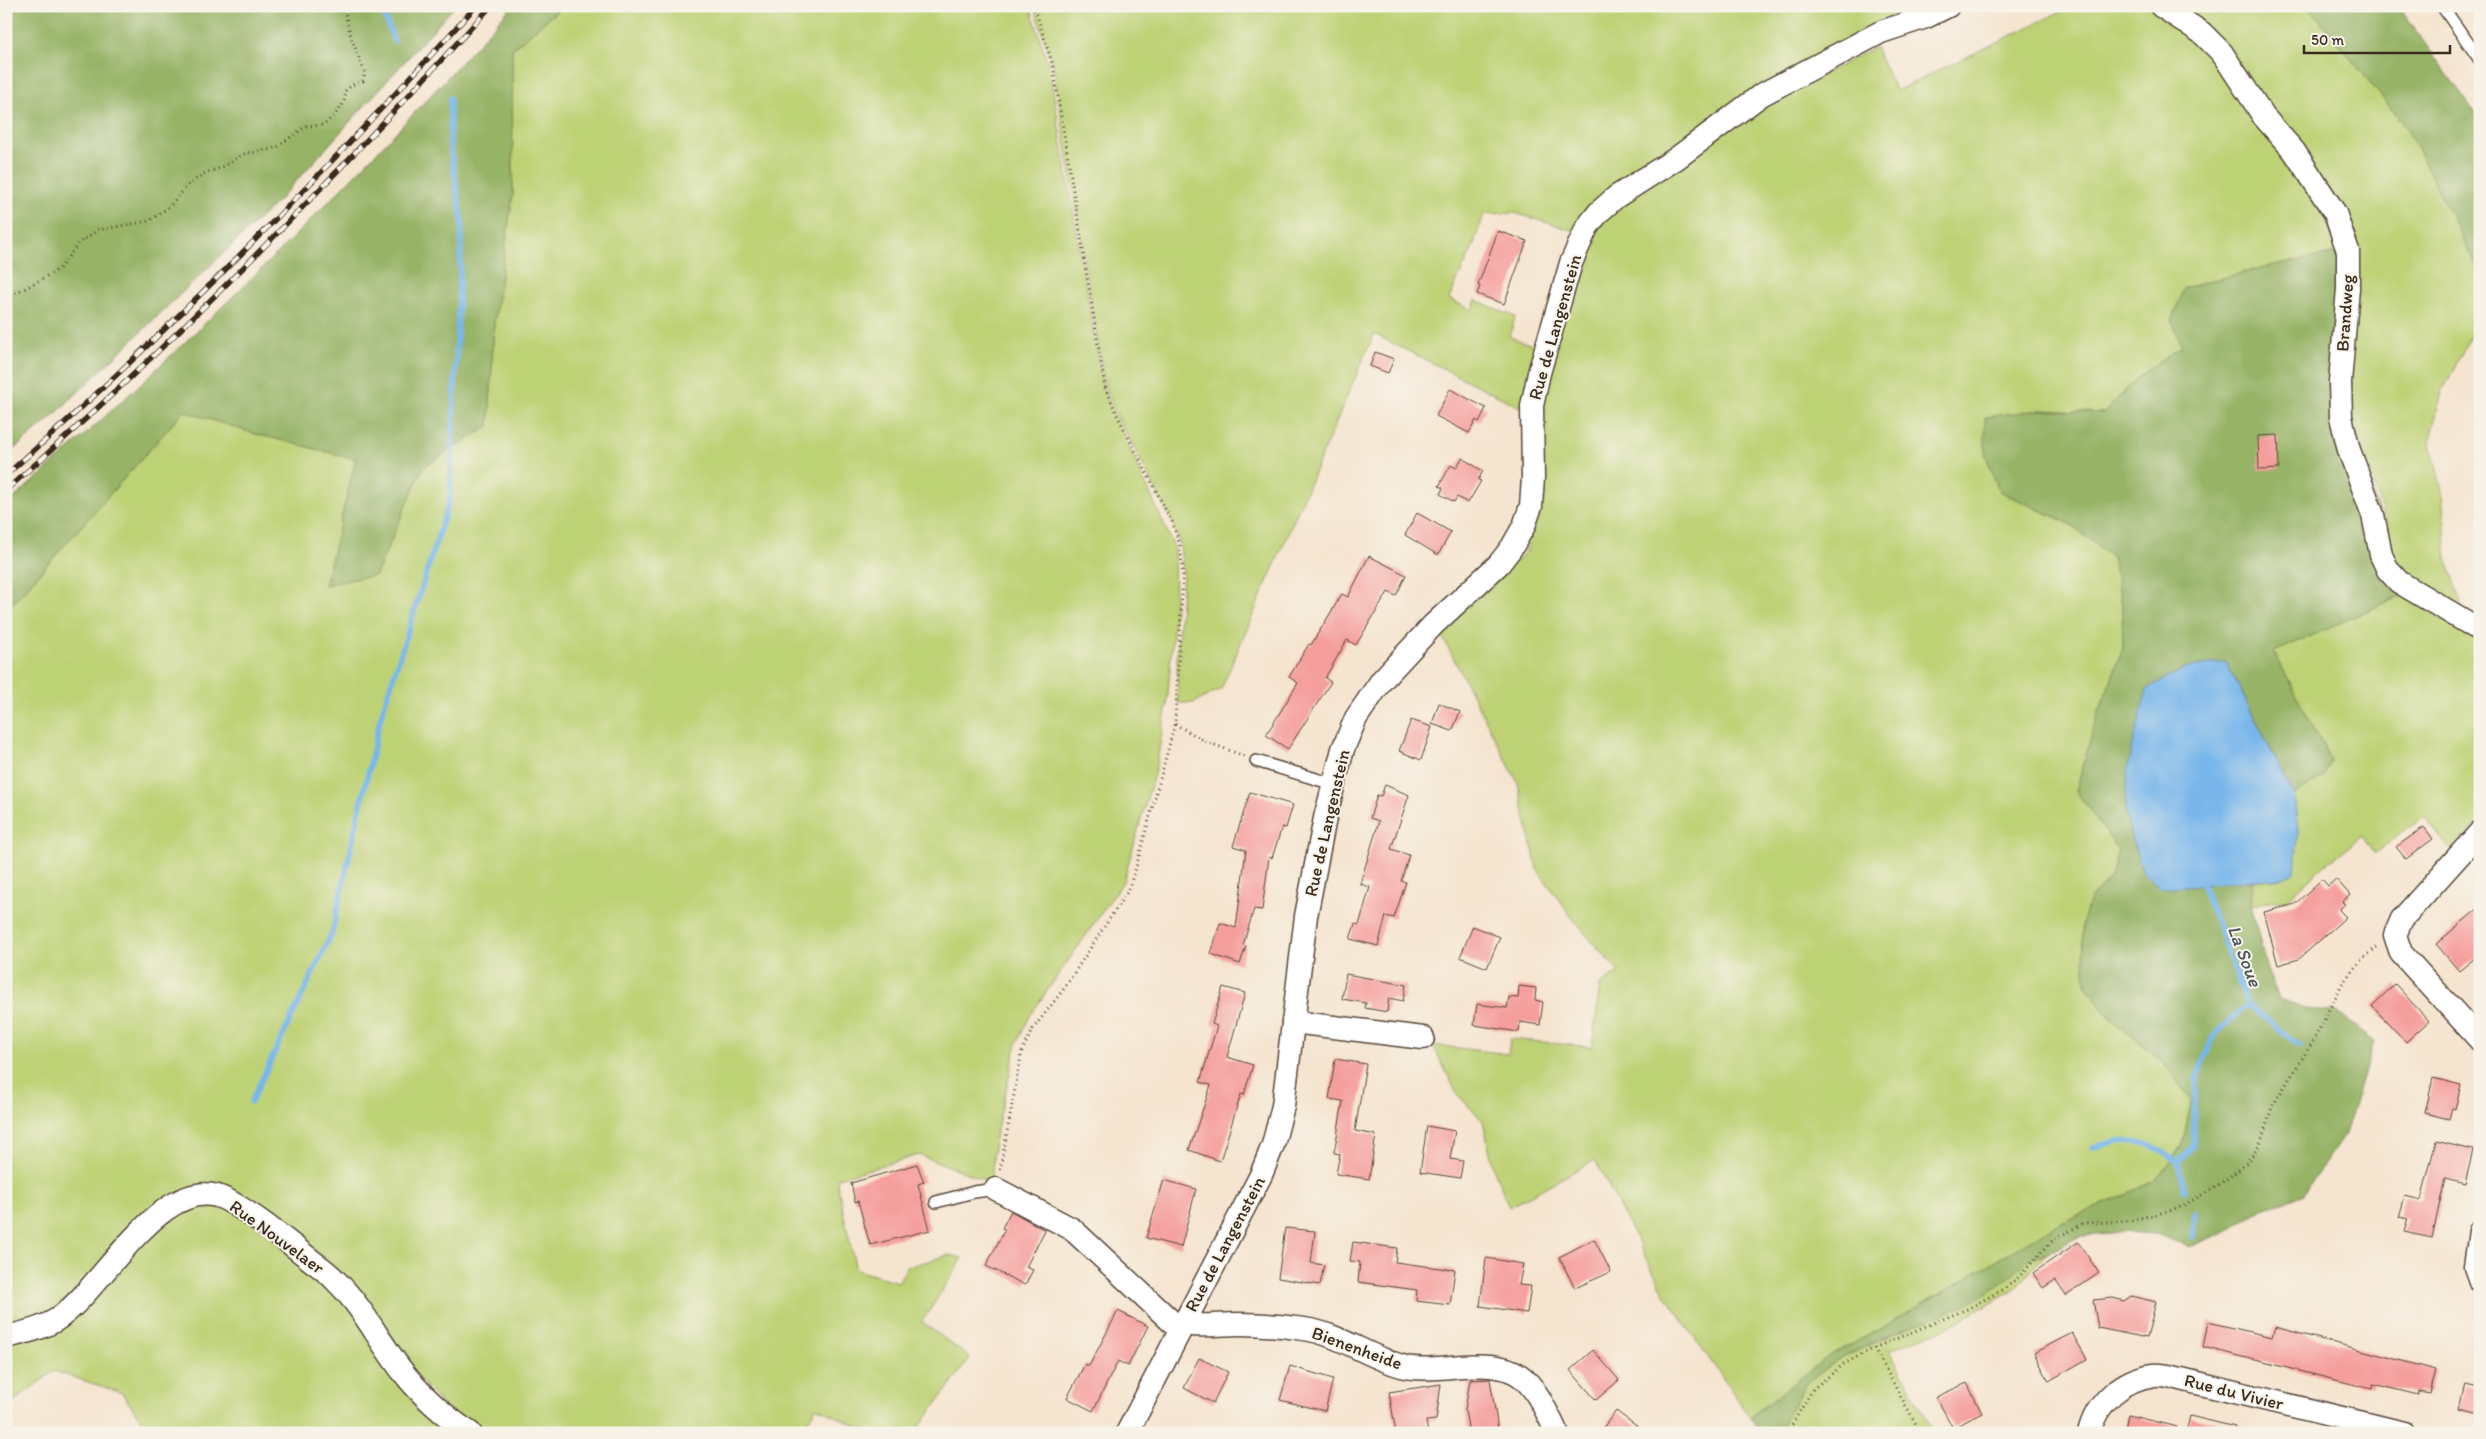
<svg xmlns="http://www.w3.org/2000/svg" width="2486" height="1439" font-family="Itim,sans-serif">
	<rect width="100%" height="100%" fill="#f7f3e8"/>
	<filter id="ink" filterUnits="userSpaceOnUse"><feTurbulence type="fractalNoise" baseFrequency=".02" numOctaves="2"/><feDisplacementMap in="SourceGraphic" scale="10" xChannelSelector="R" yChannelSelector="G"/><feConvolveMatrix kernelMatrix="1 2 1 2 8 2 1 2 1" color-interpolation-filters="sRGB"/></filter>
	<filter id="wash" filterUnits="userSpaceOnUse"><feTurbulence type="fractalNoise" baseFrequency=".0096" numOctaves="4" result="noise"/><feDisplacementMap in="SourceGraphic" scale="20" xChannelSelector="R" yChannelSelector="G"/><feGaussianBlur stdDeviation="1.12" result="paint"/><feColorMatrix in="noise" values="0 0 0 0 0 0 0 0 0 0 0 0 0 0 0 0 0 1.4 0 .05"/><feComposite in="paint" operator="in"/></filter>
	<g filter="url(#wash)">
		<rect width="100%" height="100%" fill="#f5e4cf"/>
		<g fill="#bdd175" stroke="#7c7e4a">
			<path d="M563,6h467l19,61 54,322 71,158 1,60 -8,99 -12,65 -32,111 -92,132 -14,29 -22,94 -4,45 -72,-27 -81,23 -1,5 19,87 42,12 9,-15 42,-12 14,3 -41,64 48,36 -55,75h-44l-55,-26 -15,26h-323l-25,-17 -187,-203c-27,-19 -36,-27 -71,-26l-140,126 -49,17v-719l178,-200 68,22 104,26 -31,125 51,-9 47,-108 66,-41 5,-102 19,-130 -1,-145z"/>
			<polygon points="1034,6 1932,6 1598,199 1586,209 1575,231 1515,213 1484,214 1472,249 1449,299 1472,310 1476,300 1515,317 1510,337 1538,347 1522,408 1374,334 1221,689 1194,703 1178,703 1177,655 1183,574 1180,545 1172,522 1117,415 1105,387 1053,66"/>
			<polygon points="2072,6 2308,6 2406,127 2480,272 2480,317 2442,392 2430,439 2442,492 2447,558 2464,615 2406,575 2396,564 2378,496 2364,464 2352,424 2348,251 2269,266 2184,288 2172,321 2182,346 2139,376 2104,413 2040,410 1985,417 1999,491 2070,524 2112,557 2122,604 2123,648 2095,723 2076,791 2118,849 2111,878 2090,898 2112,1020 2160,1059 2192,1100 2182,1145 2155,1181 2051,1228 1875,1332 1830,1355 1750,1417 1667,1298 1595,1160 1509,1207 1493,1167 1483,1121 1457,1094 1433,1045 1508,1054 1510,1039 1592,1047 1600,985 1619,972 1575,922 1537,869 1518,783 1440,632 1526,552 1536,514 1539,396 1576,262 1601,216 1759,109 1875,47 1896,91"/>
			<polygon points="2403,595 2480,643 2480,820 2450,850 2424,816 2374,854 2362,836 2320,869 2287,899 2251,905 2253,881 2284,878 2298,833 2294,795 2323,777 2331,761 2274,652"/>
			<polygon points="199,1201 231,1207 333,1285 460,1433 150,1433 122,1393 54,1371 12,1403 6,1418 6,1346 154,1230"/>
			<polygon points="2046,1254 2011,1292 1944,1329 1889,1350 1934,1433 1778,1433 1806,1383 1837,1360 2001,1284 2028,1260"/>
		</g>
		<g fill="#96b366" stroke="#686e42">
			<polygon points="6,6 455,6 281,198 50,419 6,456"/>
			<path d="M512,6h51l-51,43 1,145 -19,130 -5,102 -66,41 -47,108 -51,10 31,-126 -104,-26 -68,-22 -178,200v-106c178,-156 349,-322 506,-499z"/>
			<polygon points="2308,6 2398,6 2476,114 2480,111 2480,272 2406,127"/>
			<polygon points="2348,251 2340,382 2403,595 2274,652 2331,761 2323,777 2294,795 2226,662 2125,809 2132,840 2143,873 2229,882 2253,881 2251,905 2267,970 2280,1000 2306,1009 2336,1011 2374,1042 2345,1134 2303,1195 2263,1208 2235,1227 2190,1247 2156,1234 2124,1232 2082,1235 2046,1254 2028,1260 2001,1284 1966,1305 1881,1338 1837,1360 1806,1383 1778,1433 1760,1433 1750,1417 1830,1355 1875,1332 2051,1228 2155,1181 2182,1145 2192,1100 2160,1059 2112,1020 2086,986 2082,925 2090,898 2111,878 2118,849 2076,791 2095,723 2123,648 2122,604 2112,557 2070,524 1999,491 1985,453 1985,417 2040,410 2104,413 2139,376 2182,346 2172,321 2184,288 2269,266"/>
		</g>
		<polygon fill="#78b6eb" stroke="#5a7084" points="2226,662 2294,795 2298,833 2295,871 2284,878 2161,888 2143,873 2132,840 2125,809 2128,764 2147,689 2187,667"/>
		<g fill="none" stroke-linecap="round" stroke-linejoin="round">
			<g stroke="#78b6eb" stroke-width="5.5">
				<polyline points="384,6 385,17 394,41"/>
				<polyline points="2202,884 2247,1004 2299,1045"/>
				<polyline points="251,1102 332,933 380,719 450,498 462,222 450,146 450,98"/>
				<path d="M2094,1147c36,-11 54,-7 84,15"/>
				<polyline points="2185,1191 2178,1162 2193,1146 2196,1079 2213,1037 2247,1004"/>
				<polyline points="2193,1237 2195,1212"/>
			</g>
		</g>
		<g id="blocks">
			<g fill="#f59f9d">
				<polygon points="1498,231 1527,241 1504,304 1477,294 1480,286 1478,285"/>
				<polygon points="1375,352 1394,359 1388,373 1370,366"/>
				<polygon points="1450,389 1486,408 1479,422 1476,420 1469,433 1436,416"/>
				<polygon points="2278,435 2279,469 2259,470 2258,436"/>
				<polygon points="1462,458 1483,471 1478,480 1481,481 1468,503 1457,497 1454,502 1440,494 1443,488 1439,486 1451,465 1456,468"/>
				<polygon points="1417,513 1451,532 1438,555 1405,535"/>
				<polygon points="1369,556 1406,575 1396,596 1388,592 1356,645 1347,640 1325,678 1331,682 1288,749 1266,735 1298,683 1289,677 1309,644 1311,645 1342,594 1348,597"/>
				<polygon points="1439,703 1460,712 1452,731 1432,724"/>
				<polygon points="1411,720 1432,727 1421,760 1399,751"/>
				<polygon points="1385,785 1409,795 1391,849 1409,855 1401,881 1406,882 1394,918 1386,916 1378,946 1350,939 1355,924 1359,925 1370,887 1360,884 1379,821 1370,818 1377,795 1381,796"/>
				<polygon points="1250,792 1293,805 1286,828 1282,827 1272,858 1269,857 1262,910 1254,909 1243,945 1246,946 1240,964 1211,954 1220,923 1236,928 1246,850 1233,846"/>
				<polygon points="2424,827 2433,839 2406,859 2396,847"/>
				<polygon points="2322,879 2328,886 2336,879 2350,895 2342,902 2345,904 2339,910 2346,917 2299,959 2278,965 2264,912 2295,904"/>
				<polygon points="2480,907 2480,954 2459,971 2436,944"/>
				<polygon points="1473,926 1500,937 1487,968 1460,957"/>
				<polygon points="1346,974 1406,985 1403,1001 1389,998 1387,1012 1365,1008 1366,1003 1342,999"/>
				<polygon points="2395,984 2429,1021 2406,1042 2372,1006"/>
				<polygon points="1519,986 1536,988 1535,1000 1543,1002 1540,1025 1520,1022 1519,1032 1474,1025 1477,1004 1507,1008 1509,997 1518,998"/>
				<polygon points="1223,987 1245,993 1227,1057 1253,1065 1244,1095 1241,1094 1220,1161 1189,1150 1211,1085 1200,1082 1217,1026 1212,1024"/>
				<polygon points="1335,1059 1366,1064 1355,1131 1376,1135 1369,1179 1336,1174 1340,1154 1334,1153 1343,1101 1329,1099"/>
				<polygon points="2433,1078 2461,1085 2455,1109 2452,1108 2449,1119 2425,1113"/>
				<polygon points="1427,1126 1455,1131 1450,1159 1463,1161 1460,1178 1420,1172"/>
				<polygon points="2436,1141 2473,1150 2465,1184 2445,1179 2432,1238 2404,1232 2408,1219 2399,1217 2405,1196 2421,1200"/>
				<polygon points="917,1164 924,1182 918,1184 930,1230 870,1245 858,1201 855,1202 851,1183"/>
				<polygon points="1164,1180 1196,1189 1181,1247 1146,1238"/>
				<polygon points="1011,1211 1045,1230 1026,1267 1033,1270 1025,1285 986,1266 1005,1229 1002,1228"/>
				<polygon points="1285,1228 1315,1231 1311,1263 1324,1265 1320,1285 1278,1278"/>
				<polygon points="1594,1239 1611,1272 1575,1288 1559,1257"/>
				<polygon points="1353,1242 1397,1248 1395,1262 1455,1270 1450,1305 1416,1301 1417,1290 1358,1282 1360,1262 1350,1261"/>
				<polygon points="2078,1242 2099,1273 2066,1296 2055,1280 2043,1288 2033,1273"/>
				<polygon points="1486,1258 1523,1264 1519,1285 1531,1286 1527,1313 1480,1306"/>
				<polygon points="2131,1296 2156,1302 2147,1338 2098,1328 2093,1300 2113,1298 2124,1301"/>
				<polygon points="1118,1311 1148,1326 1128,1366 1118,1361 1093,1411 1067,1398 1085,1364 1089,1366"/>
				<polygon points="2208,1322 2272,1337 2275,1327 2436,1370 2430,1394 2419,1392 2418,1395 2373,1384 2372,1389 2203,1347"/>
				<polygon points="2072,1333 2087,1359 2049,1381 2034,1353"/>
				<polygon points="1593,1350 1619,1380 1596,1400 1570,1370"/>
				<polygon points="1199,1358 1228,1372 1213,1403 1184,1388"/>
				<polygon points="1290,1366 1333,1379 1325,1411 1280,1400"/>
				<polygon points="1490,1379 1498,1429 1469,1433 1465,1410 1470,1380"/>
				<polygon points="1967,1383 1982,1413 1953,1428 1936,1397"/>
				<polygon points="1441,1384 1436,1420 1426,1421 1428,1433 1396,1433 1389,1392"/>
				<polygon points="2465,1384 2480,1387 2480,1414 2459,1409"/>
				<polygon points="1616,1411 1646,1433 1599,1433"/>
				<polygon points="2128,1415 2177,1427 2176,1433 2124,1433"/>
				<polygon points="2190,1416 2235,1427 2234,1433 2186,1433"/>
			</g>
		</g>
	</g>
	<g filter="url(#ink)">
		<use href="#blocks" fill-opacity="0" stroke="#574639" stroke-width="1"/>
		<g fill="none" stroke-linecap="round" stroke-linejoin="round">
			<defs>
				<g id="service">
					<polyline points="2442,6 2480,60"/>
					<polyline points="1256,761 1333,784"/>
					<polyline points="936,1202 974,1192 996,1189"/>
				</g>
				<g id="minor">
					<polyline points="2161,6 2202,33 2222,53 2264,117 2294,151 2335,213 2348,251 2348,289 2340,382 2341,417 2349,450 2373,515 2381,555 2388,570 2399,582 2480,630"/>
					<polyline points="2480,832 2402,919 2395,935 2401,953 2480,1040"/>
					<polyline points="1293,1022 1423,1038"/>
					<path d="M996,1189l76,40 100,93c21,6 45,2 67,2 21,0 44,2 65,5 37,5 66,30 102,38 14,3 31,1 45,0 69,-6 77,5 106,66"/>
					<polyline points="2480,1231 2475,1267 2480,1281"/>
					<path d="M6,1337c17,-4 35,-8 50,-17 45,-28 109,-154 171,-120 29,16 54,36 80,57 10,8 21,15 29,24 27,26 44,62 67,91 18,23 43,45 67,61"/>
					<polyline points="1127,1433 1261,1175 1273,1145 1283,1106 1306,916 1325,818 1343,749 1356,718 1382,680 1433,625 1499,564 1512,547 1524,526 1531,506 1533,478 1532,406 1539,373 1571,263 1587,227 1599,212 1616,197 1677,158 1761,95 1881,32 1926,17 1948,6"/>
					<path d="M2089,1433c7,-31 34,-54 65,-58 8,-1 19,2 27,4l223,54"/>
				</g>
			</defs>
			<use href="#service" stroke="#574639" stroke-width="14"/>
			<use href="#minor" stroke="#574639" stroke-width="25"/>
			<g stroke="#574639" stroke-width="3" stroke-dasharray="1 4" stroke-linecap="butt">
				<path d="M6,296l20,-8 33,-19 20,-26 19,-13 51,-9 21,-15 19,-22 18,-12 14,-4 22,-14 33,-6 30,-22 18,-1c10,-10 23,-19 21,-34l7,-6 11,-4 2,-8 -13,-33 -9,-34"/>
				<polyline points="1175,724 1207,742 1244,756"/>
				<polyline points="1000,1170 1022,1051 1033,1029 1063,990 1127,892 1135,871 1175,724 1183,574 1180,545 1172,522 1117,415 1105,387 1053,66 1034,6"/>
				<polyline points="1874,1348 1921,1433"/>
				<polyline points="1787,1433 1813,1389 1844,1364 1874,1348 1967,1309 2004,1289 2020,1276 2053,1240 2084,1223 2129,1221 2177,1209 2214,1188 2244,1166 2260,1145 2272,1107 2315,1038 2342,984 2360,961 2378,946"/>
			</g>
			<use href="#service" stroke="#fff" stroke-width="11"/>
			<use href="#minor" stroke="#fff" stroke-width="22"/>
			<defs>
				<g id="rail">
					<path d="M6,475c167,-146 321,-305 470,-469"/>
					<path d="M6,490c173,-150 331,-315 485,-484"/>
				</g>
			</defs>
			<use href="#rail" stroke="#3b2a1e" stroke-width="5.5"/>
			<use href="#rail" stroke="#f7f3e8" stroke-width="4" stroke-dasharray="11" stroke-linecap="butt"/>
		</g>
	</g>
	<g text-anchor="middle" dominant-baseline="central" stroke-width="4" stroke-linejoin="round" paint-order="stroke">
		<g font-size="18" fill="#3b2a1e" stroke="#f7f3e8">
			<text transform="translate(2345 313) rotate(-86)">Brandweg</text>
			<text transform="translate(1555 327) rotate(-74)">Rue de Langenstein</text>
			<text transform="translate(1327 823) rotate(-77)">Rue de Langenstein</text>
			<text transform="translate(277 1237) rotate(36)">Rue Nouvelaer</text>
			<text transform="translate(1225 1244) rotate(-62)">Rue de Langenstein</text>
			<text transform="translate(1357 1348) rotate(20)">Bienenheide</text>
			<text transform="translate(2234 1392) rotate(14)">Rue du Vivier</text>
		</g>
		<g font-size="19" font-style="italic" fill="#4d545c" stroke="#f7f3e8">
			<text transform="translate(2245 956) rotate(69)">La Soue</text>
		</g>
	</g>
	<rect width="2486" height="1439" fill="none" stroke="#f7f3e8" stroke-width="25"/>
	<path d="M2304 45v8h146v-8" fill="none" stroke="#3b2a1e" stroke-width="2.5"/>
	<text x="2311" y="45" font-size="15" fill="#3b2a1e" stroke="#f7f3e8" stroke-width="4" paint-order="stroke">50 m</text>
</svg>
